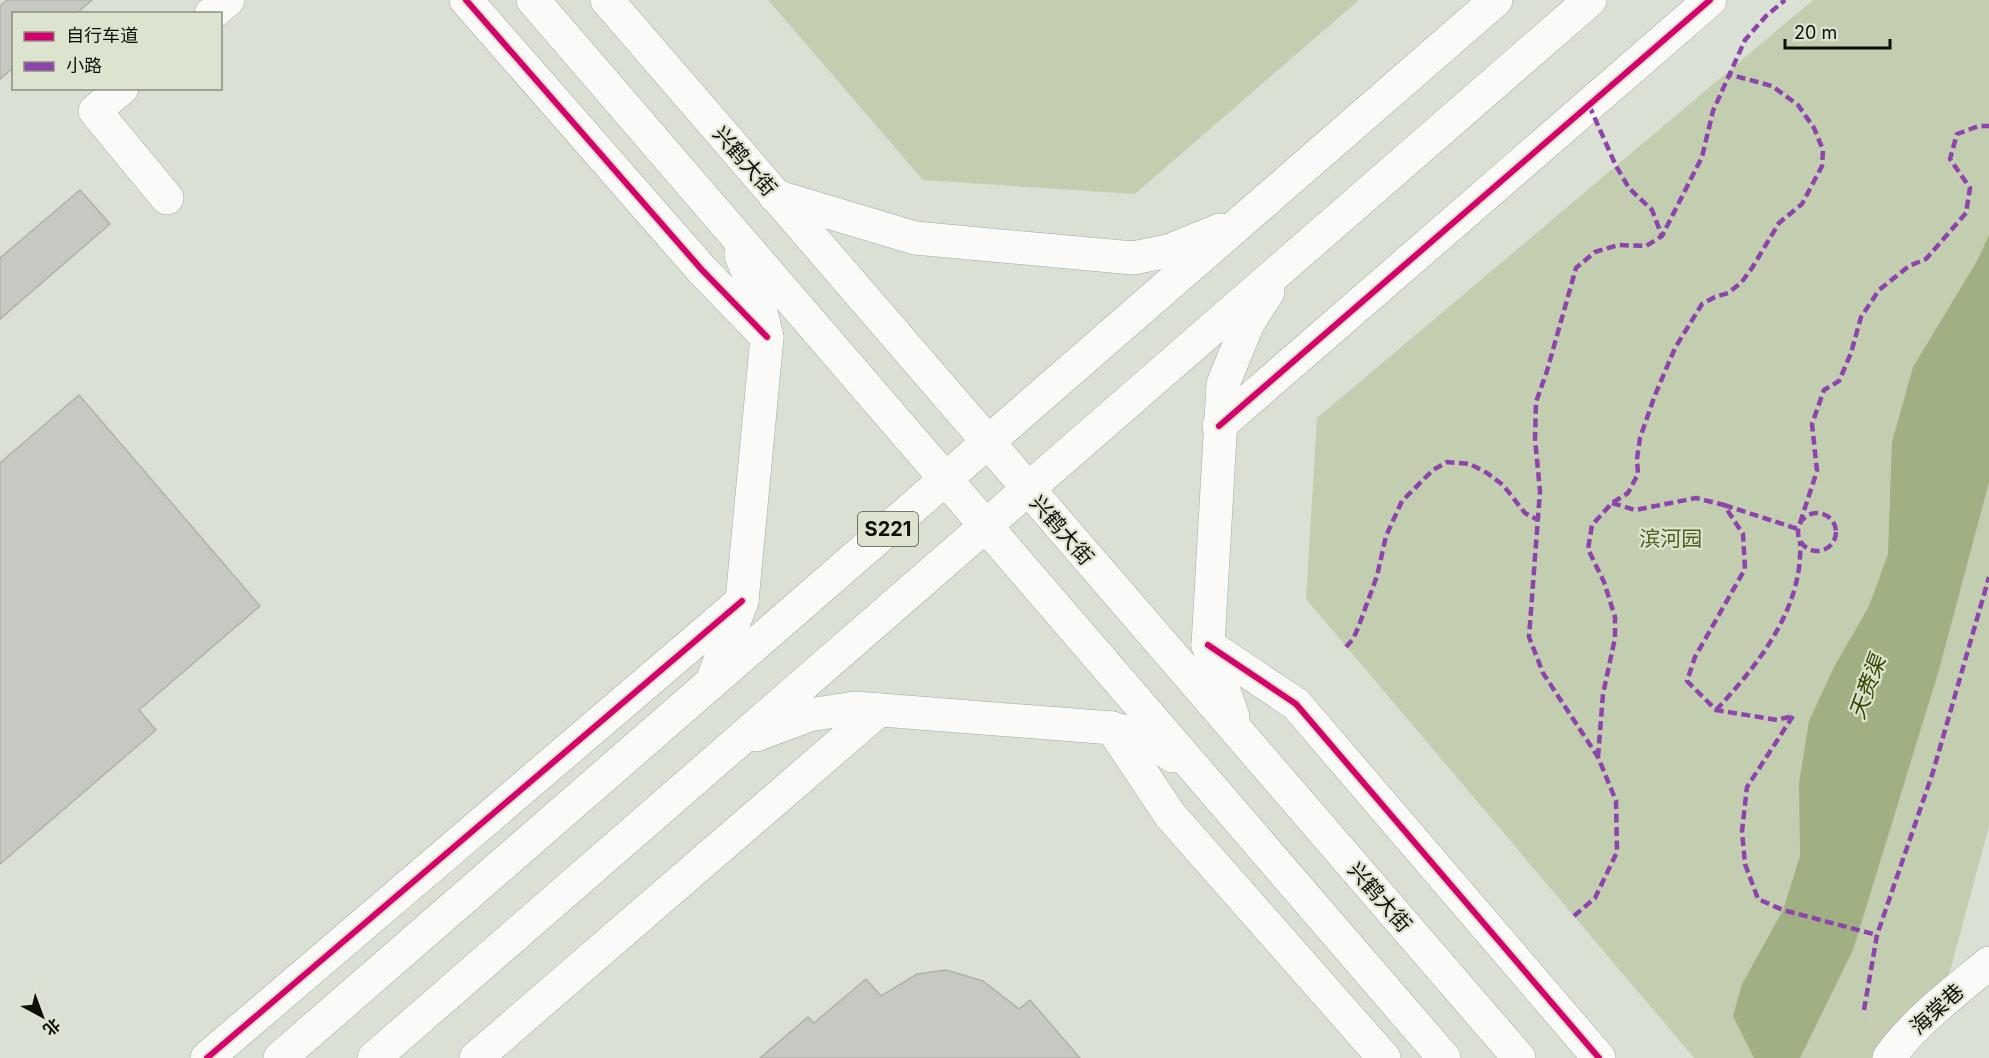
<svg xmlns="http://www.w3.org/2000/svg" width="1989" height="1058" font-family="Inter,'Noto Sans SC',sans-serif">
	<rect width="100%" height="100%" fill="#dbe0d5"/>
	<g fill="#c3ceb0">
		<polygon points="768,0 1359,0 1135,194 923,180"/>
		<polygon points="1813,0 1989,0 1989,826 1941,1005 1902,1058 1694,1058 1306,599 1317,418"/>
	</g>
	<polygon fill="#a1b082" points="1989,235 1989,482 1939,670 1853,950 1800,1058 1754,1058 1733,1016 1742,984 1783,910 1800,856 1799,783 1809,721 1833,669 1869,606 1888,554 1892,442 1913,367 1977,261"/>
	<g fill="#c6c9c1" stroke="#aeb2a9" stroke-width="1.5">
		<polygon points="7,0 92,0 76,14 14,14 14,67 0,79 0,6"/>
		<polygon points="80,190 110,224 0,319 0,258"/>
		<polygon points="79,395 260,606 139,710 156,730 0,864 0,463"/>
		<polygon points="946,970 983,981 1019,1009 1030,1000 1080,1058 760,1058 808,1017 814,1023 866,979 881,996 917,974"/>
	</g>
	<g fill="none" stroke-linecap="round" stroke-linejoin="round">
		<defs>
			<g id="minor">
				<polyline points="466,0 702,270 767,337"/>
				<polyline points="211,14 228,0"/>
				<polyline points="122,88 95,111 167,198"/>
				<polyline points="1219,426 1710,0"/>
				<polyline points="1208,645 1296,704 1599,1058"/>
				<polyline points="1112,728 1170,815 1384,1058"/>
				<polyline points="207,1058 742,601"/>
				<polyline points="476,1058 879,710"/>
				<path d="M1889,1058c23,-34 68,-68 100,-95"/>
			</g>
			<g id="major">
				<polyline points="533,0 1444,1058"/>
				<polyline points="607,0 1519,1058"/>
				<polyline points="775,196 915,238 1133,258 1168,251 1220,230"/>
				<polyline points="713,679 742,601 767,337 757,295 741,255"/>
				<polyline points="1233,717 1208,645 1223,384 1248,323 1268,292"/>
				<polyline points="756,735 809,715 855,708 1112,728 1143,737 1173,756"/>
				<polyline points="280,1058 1496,0"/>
				<polyline points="374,1058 1590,0"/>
			</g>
		</defs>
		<use href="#minor" stroke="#a5a9a0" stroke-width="34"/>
		<use href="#major" stroke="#a5a9a0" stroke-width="34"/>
		<polyline stroke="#cdcecb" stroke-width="4" stroke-dasharray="3 4.5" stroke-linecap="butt" points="1864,1010 1874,1022"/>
		<use href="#minor" stroke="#fafaf9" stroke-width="33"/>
		<use href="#major" stroke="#fafaf9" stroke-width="33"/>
		<g stroke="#8e44ad" stroke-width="4.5" stroke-dasharray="9 4.5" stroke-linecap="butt">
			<polyline points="1589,105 1616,166 1629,188 1652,210 1662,236"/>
			<polyline points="1612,503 1635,510 1696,498 1724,505 1743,534 1745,569 1695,657 1687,681 1716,710 1777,720 1793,716"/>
			<polyline points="1724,505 1798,529"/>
			<circle cx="1817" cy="532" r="19"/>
			<polyline points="1800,523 1817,471 1812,424 1824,390 1839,381 1851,353 1861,317 1879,290 1909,266 1926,259 1966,213 1970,188 1950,159 1957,134 1979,126 1989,126"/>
			<polyline points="1346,647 1353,639 1358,628 1377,576 1386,536 1402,501 1433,470 1447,462 1470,464 1487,473 1503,485 1525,513 1538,520"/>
			<path d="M1716,710c43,-46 88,-103 84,-169"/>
			<polyline points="1793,716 1747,787 1742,831 1745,864 1758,899 1783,910 1877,935"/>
			<polyline points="1598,757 1603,694 1615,638 1615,617 1604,582 1588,549 1592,525 1612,503 1628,493 1638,474 1637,459 1640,438 1655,395 1675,348 1702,304 1715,297 1728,293 1741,283 1752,268 1779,223 1802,204 1822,166 1823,150 1814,128 1798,105 1772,86 1728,74"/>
			<polyline points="1574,916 1595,898 1617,852 1616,801 1598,757 1543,673 1529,637 1540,491 1535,439 1536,402 1547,371 1576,268 1595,252 1618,245 1646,246 1662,236 1702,157 1713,111 1745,40 1766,16 1785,0"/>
			<polyline points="1864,1010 1877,935 1933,772 1989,577"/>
		</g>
		<defs>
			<g id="cycleway">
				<polyline points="466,0 702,270 767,337"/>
				<polyline points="1219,426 1710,0"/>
				<polyline points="1208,645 1296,704 1599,1058"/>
				<polyline points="207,1058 742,601"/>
			</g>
		</defs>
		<use href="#cycleway" stroke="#dce4d0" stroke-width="10"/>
		<use href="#cycleway" stroke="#d6006c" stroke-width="6"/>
	</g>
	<g text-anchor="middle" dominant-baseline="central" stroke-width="4.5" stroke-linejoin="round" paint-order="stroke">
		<rect fill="#dce4d0" stroke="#4b4f44" stroke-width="1.5" x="858" y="512" width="60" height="34" rx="4.5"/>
		<g font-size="20" font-weight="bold" fill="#0d0f08">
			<text x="888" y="529">S221</text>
		</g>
		<g font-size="21" fill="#0d0f08" stroke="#dce4d0">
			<text transform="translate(745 161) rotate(49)">兴鹤大街</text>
			<text transform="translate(1062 530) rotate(49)">兴鹤大街</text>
			<text transform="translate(1380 897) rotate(49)">兴鹤大街</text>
			<text transform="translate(1937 1009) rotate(-42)">海棠巷</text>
		</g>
		<g font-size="21" fill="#4d601e" stroke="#dce4d0">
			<text x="1671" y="538">滨河园</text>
		</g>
		<g font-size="22" font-style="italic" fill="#354700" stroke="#dce4d0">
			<text transform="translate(1867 687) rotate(-70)">天赉渠</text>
		</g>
	</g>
	<rect x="12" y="12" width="210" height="78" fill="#dce4d0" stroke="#898f80" stroke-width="1.5"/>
	<rect x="24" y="32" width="30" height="9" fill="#d6006c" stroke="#898f80" stroke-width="1.5"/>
	<text x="66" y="42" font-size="18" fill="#0d0f08">自行车道</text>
	<rect x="24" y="62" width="30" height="9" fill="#8e44ad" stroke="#898f80" stroke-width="1.5"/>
	<text x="66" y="72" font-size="18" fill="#0d0f08">小路</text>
	<g transform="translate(42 1016) rotate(139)" stroke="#dce4d0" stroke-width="4.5" paint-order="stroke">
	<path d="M0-4.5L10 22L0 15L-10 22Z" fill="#0d0f08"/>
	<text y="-9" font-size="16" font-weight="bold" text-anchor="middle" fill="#0d0f08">北</text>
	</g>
	<path d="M1785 39v9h105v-9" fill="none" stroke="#0d0f08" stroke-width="3"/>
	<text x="1794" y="39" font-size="18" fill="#0d0f08" stroke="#dce4d0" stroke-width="4.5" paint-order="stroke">20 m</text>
</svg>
